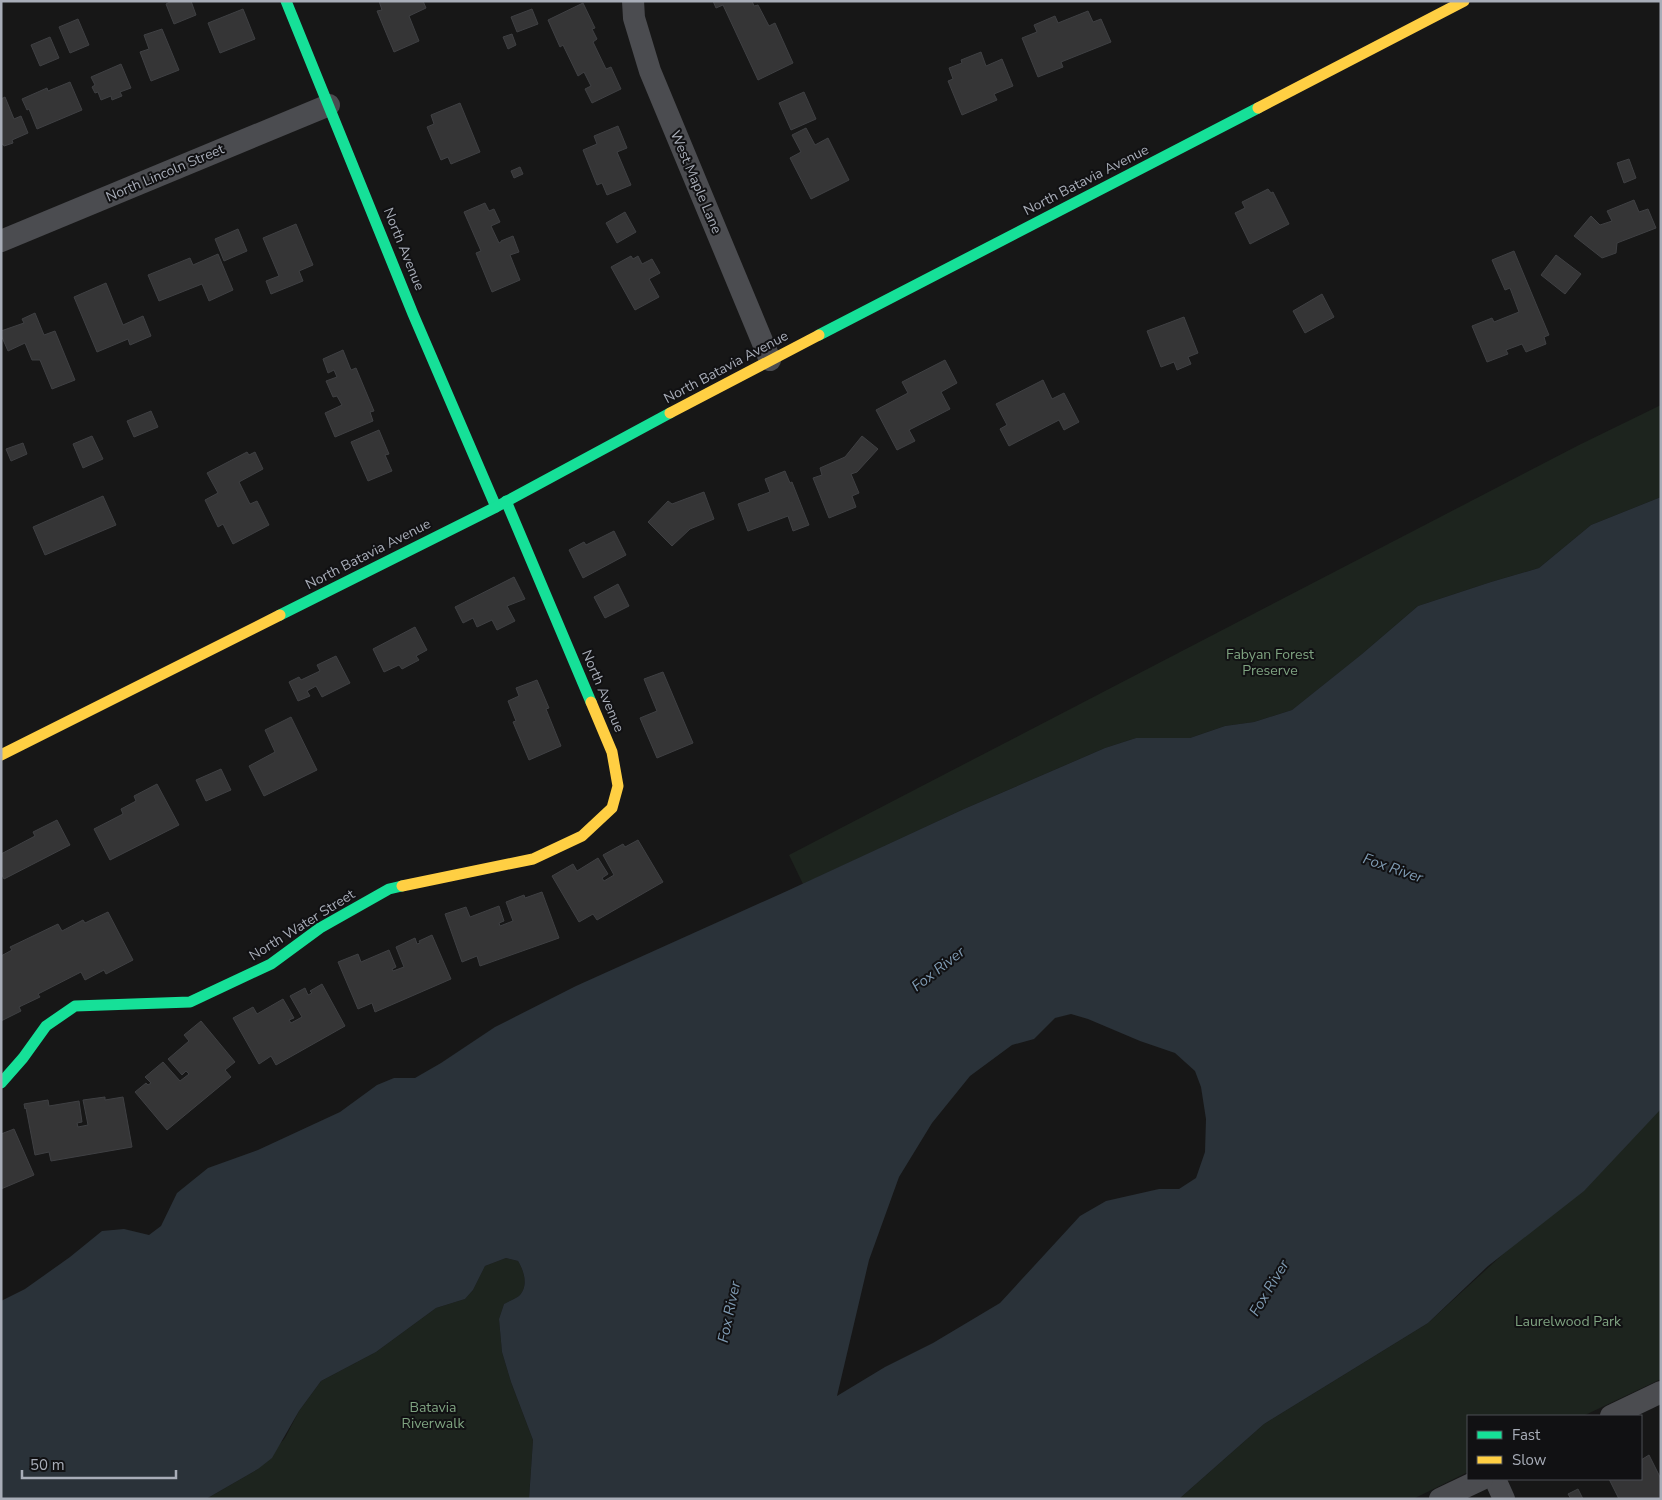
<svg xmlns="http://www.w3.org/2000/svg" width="1662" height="1500" font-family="'Nunito Sans',sans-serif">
	<rect width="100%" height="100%" fill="#171717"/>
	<g fill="#1d241e">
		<polygon points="1661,405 1661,497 1591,525 1539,568 1491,582 1418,606 1362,654 1292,710 1254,722 1225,726 1190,738 1136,738 1105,748 964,809 803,884 789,855 1579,445"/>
		<polygon points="1661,1109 1661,1379 1583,1416 1468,1416 1468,1472 1413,1499 1179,1499 1264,1424 1428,1323"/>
		<path d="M506,1258l12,3c6,10 11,25 1,35 -4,3 -10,5 -15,8l-5,15 3,33 9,30 22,58 -4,59h-323l52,-30 27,-31 14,-27 22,-30 55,-29 60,-44 29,-9 8,-9 12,-24z"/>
	</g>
	<path fill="#2a3239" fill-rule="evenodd" d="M1661,497v612l-77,82 -96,75 -60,57 -164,101 -85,75h-650l4,-59 -22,-58 -9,-30 -3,-33 5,-15c5,-3 11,-5 15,-8 10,-10 5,-25 -1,-35l-12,-3 -21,8 -12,24 -8,9 -29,9 -60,44 -55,29 -22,30 -27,47 -14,11 -52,30h-205v-198l24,-12 45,-32 32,-26 22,-2 25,6 12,-9 16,-33 31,-25 50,-18 82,-38 37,-27 17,-7h21l26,-15 54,-36 81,-41 211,-95 177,-82 141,-61 31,-10h54l35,-12 29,-4 38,-12 70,-56 56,-48 73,-24 48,-14 52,-43zM1071,1014l17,5 52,22 35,12 20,18 6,16 5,32 -1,33 -9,26 -17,11h-20l-53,12 -26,15 -80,87 -67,40 -48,24 -48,29 32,-136 30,-83 33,-54 38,-47 42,-31 22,-6 21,-21z"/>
	<g fill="#353536" stroke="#3f4043">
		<polygon points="172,1 191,1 196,15 174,24 166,4"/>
		<polygon points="379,1 423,1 426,8 409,16 419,41 394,52 377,11 382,10"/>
		<polygon points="713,1 752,1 754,6 758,5 769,26 775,23 793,63 758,80 723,5 716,8"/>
		<polygon points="583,3 595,28 592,29 597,39 593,42 606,69 611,67 621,89 592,103 585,89 591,86 584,72 578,76 563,45 560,47 548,20"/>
		<polygon points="243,9 255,39 220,53 208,23"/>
		<polygon points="532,9 538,24 517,32 511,17"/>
		<polygon points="1088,11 1093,22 1101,19 1111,42 1061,62 1063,67 1038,77 1022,38 1037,32 1034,25 1055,16 1058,23"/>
		<polygon points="78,19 89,45 70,53 59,27"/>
		<polygon points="162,29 179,70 151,81 140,52 149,49 144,35"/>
		<polygon points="512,34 516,45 508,49 503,37"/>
		<polygon points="50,37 59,58 40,66 31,45"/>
		<polygon points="981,52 986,66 1002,59 1013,86 994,94 997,100 962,115 948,81 953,79 949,68 962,63 961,60"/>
		<polygon points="121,64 131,88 120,92 122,96 112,100 111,96 101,100 98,92 95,93 92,87 95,85 91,77"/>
		<polygon points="70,82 82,110 37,129 29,109 27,110 22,99 47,88 48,91"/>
		<polygon points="804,92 816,119 791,130 779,103"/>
		<polygon points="5,97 14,119 21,116 28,133 12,140 13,143 4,146 3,144 1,145 1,99"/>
		<polygon points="460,103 480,152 451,164 448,157 441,160 427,127 434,124 431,115"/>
		<polygon points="618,126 627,148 617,152 631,185 607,195 602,183 597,185 583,150 597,144 594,136"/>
		<polygon points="806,128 815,145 828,138 849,180 811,199 790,158 801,152 792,135"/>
		<polygon points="1629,159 1636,178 1624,183 1617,163"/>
		<polygon points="520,167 523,174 514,178 511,171"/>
		<polygon points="1268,189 1271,193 1273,192 1289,224 1250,244 1235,213 1245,208 1242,202"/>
		<polygon points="1634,200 1639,212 1648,209 1656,228 1617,243 1616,253 1602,258 1574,236 1591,216 1600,225 1612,221 1607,211"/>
		<polygon points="485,203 489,211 494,209 500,222 491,226 499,243 501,242 501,241 513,236 519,252 510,255 520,280 492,292 476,253 481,251 464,212"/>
		<polygon points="625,212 636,232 617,243 606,223"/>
		<polygon points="296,224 313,265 299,271 303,281 271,294 266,281 279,276 263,238"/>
		<polygon points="238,229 247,251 224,261 215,239"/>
		<polygon points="1514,251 1549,335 1544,337 1546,344 1526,352 1522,344 1506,350 1508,354 1487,362 1472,326 1492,318 1494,322 1519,312 1510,288 1505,290 1492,260"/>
		<polygon points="218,254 233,290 209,301 202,284 159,301 148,275 190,258 193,265"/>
		<polygon points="1556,255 1581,274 1565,294 1541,275"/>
		<polygon points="631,256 633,259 638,256 642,264 652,259 660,273 649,279 659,297 635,310 611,267"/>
		<polygon points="106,283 123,325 143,316 151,336 130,345 128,339 97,352 74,297"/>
		<polygon points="1322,294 1334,317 1305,333 1293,311"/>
		<polygon points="35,313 44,335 55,331 75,380 52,389 40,360 32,360 25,343 8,351 1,335 1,331 24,323 22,319"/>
		<polygon points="1184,317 1198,353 1188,357 1191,364 1177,370 1174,362 1161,367 1147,331"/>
		<polygon points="343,350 351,370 356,368 374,411 370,412 373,421 335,437 325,413 342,405 337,396 333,397 326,381 337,377 334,370 328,373 323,359"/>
		<polygon points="945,360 957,383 941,392 950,409 909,430 915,441 897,450 876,410 908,393 902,382"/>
		<polygon points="1043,380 1052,399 1064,393 1079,422 1064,430 1059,420 1009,446 1000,429 1007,425 996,404"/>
		<polygon points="151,411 158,427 134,437 127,421"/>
		<polygon points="379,430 389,454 385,455 392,471 368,481 351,442"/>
		<polygon points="92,436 103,459 83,468 73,444"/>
		<polygon points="862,436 878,449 857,472 851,474 859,493 852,496 856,507 829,518 813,478 822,475 820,468 845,457"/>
		<polygon points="23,443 27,454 11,461 6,449"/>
		<polygon points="247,452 249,455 255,452 263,469 239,482 250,504 257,501 269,525 233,544 223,524 218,527 205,500 218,493 207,473"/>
		<polygon points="785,471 790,483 792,482 809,525 793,531 788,516 748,531 738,504 770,492 765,479"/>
		<polygon points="704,492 714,519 690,529 672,546 648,522 668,501 672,504"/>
		<polygon points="103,496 116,525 45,555 33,527"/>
		<polygon points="614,531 626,555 583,578 569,550 584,542 586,545"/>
		<polygon points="514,577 525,599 507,606 515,621 497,630 492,620 477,627 473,618 463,623 455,607"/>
		<polygon points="618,584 629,606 605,618 594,597"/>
		<polygon points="415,627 427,650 416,656 419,660 402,669 399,665 384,672 373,649"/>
		<polygon points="336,656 350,683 322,697 316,686 307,691 310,696 298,701 289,682 299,677 301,680 320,671 317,665"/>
		<polygon points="663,672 693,743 657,758 640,718 657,711 644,679"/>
		<polygon points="537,680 549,708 546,709 561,746 529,760 513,722 516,721 508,701 519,696 516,688"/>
		<polygon points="291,717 317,770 264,796 249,766 275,752 265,730"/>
		<polygon points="221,769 231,790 206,801 196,780"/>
		<polygon points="157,784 179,825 110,860 94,829 123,814 121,809 136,801 134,796"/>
		<polygon points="57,820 70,845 4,879 1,873 1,854 35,836 33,832"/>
		<polygon points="638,840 663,882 597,920 593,914 579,922 552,876 573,864 577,871 598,858 608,874 602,878 604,881 614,875 603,855 623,844 625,847"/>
		<polygon points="542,892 559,938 480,966 477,956 462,962 445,914 466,907 470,917 499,906 504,921 499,923 500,926 513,921 506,902 524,895 525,898"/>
		<polygon points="108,912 133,960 106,974 104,970 85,980 81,972 38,994 40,997 19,1007 21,1011 1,1021 1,956 12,950 10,947 58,924 62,931 83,920 85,923"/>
		<polygon points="432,935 451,979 375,1012 372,1003 358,1009 338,962 358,954 361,962 389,950 396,967 392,969 393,971 404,967 396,947 415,938 417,944 420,943 419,941"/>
		<polygon points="322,984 345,1026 276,1065 271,1056 259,1064 233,1018 253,1007 257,1014 283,999 294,1018 289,1020 291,1023 302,1017 290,996 305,988 308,995 312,993 310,991"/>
		<polygon points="201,1021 235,1062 225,1070 231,1077 167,1130 135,1092 146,1083 148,1085 151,1083 145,1077 163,1062 180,1081 189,1074 186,1071 182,1075 168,1059 189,1041 184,1035"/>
		<polygon points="105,1097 105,1100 123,1097 132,1147 51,1161 49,1152 35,1155 26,1108 25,1109 24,1104 48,1100 49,1106 79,1101 82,1122 77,1123 78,1127 88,1125 83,1100"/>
		<polygon points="14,1129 34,1175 1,1189 1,1134"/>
		<polygon points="1649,1455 1661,1479 1661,1499 1619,1499 1609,1479 1641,1479 1641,1460"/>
		<polygon points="1578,1489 1583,1499 1571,1499 1568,1494"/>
	</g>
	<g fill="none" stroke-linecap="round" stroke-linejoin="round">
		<g stroke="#4b4c50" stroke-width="22">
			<polyline points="633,1 634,18 650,71 770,360"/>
			<polyline points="1,241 329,105"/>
			<polyline points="1611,1416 1661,1392"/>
			<polyline points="1495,1479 1504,1499"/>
			<polyline points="1440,1499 1482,1479"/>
		</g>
		<g stroke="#16e098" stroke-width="11">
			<polyline points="286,1 413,314 496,507"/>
			<polyline points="819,335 1258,108"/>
			<polyline points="506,501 591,702"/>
			<polyline points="280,615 496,507 670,413"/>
			<polyline points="1,1083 23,1058 46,1026 75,1006 190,1002 271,964 320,928 389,889 402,886"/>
		</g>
		<g stroke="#ffcf43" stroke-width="11">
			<polyline points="1258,108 1464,1"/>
			<polyline points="670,413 819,335"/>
			<polyline points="1,755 280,615"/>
			<polyline points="402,886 533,859 582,836 612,808 618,786 612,752 591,702"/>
		</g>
	</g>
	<g text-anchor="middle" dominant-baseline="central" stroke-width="4" stroke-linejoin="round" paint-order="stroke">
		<g font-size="14" fill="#a8adb8" stroke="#111113">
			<text transform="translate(165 173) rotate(-23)">North Lincoln Street</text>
			<text transform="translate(1086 180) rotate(-27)">North Batavia Avenue</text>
			<text transform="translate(696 182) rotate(67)">West Maple Lane</text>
			<text transform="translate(404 249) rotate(68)">North Avenue</text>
			<text transform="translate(726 367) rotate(-28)">North Batavia Avenue</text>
			<text transform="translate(368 554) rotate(-27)">North Batavia Avenue</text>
			<text transform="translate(603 691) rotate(67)">North Avenue</text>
			<text transform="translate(302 925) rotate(-32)">North Water Street</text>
		</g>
		<g font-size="14" fill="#7fa381" stroke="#111113">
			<text x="1270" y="654">Fabyan Forest<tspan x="1270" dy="16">Preserve</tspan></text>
			<text x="1568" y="1321">Laurelwood Park</text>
			<text x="433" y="1407">Batavia<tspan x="433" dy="16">Riverwalk</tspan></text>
		</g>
		<g font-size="15" font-style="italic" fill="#7f9bb3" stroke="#111113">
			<text transform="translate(1393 868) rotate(19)">Fox River</text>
			<text transform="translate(938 969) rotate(-38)">Fox River</text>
			<text transform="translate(1269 1288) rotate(-59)">Fox River</text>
			<text transform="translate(729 1312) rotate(-78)">Fox River</text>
		</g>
	</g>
	<rect width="1662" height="1500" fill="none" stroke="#a8adb8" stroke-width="5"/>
	<rect x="1467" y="1415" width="175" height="65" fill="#111113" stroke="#4d4f55"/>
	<rect x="1477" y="1431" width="25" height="8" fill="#16e098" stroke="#4d4f55"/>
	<text x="1512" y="1440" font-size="15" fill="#a8adb8">Fast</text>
	<rect x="1477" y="1456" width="25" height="8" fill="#ffcf43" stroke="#4d4f55"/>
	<text x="1512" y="1465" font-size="15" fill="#a8adb8">Slow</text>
	<path d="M22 1470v8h154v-8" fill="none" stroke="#a8adb8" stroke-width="2.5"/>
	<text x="30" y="1470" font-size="15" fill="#a8adb8" stroke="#111113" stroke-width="4" paint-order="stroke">50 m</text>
</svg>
